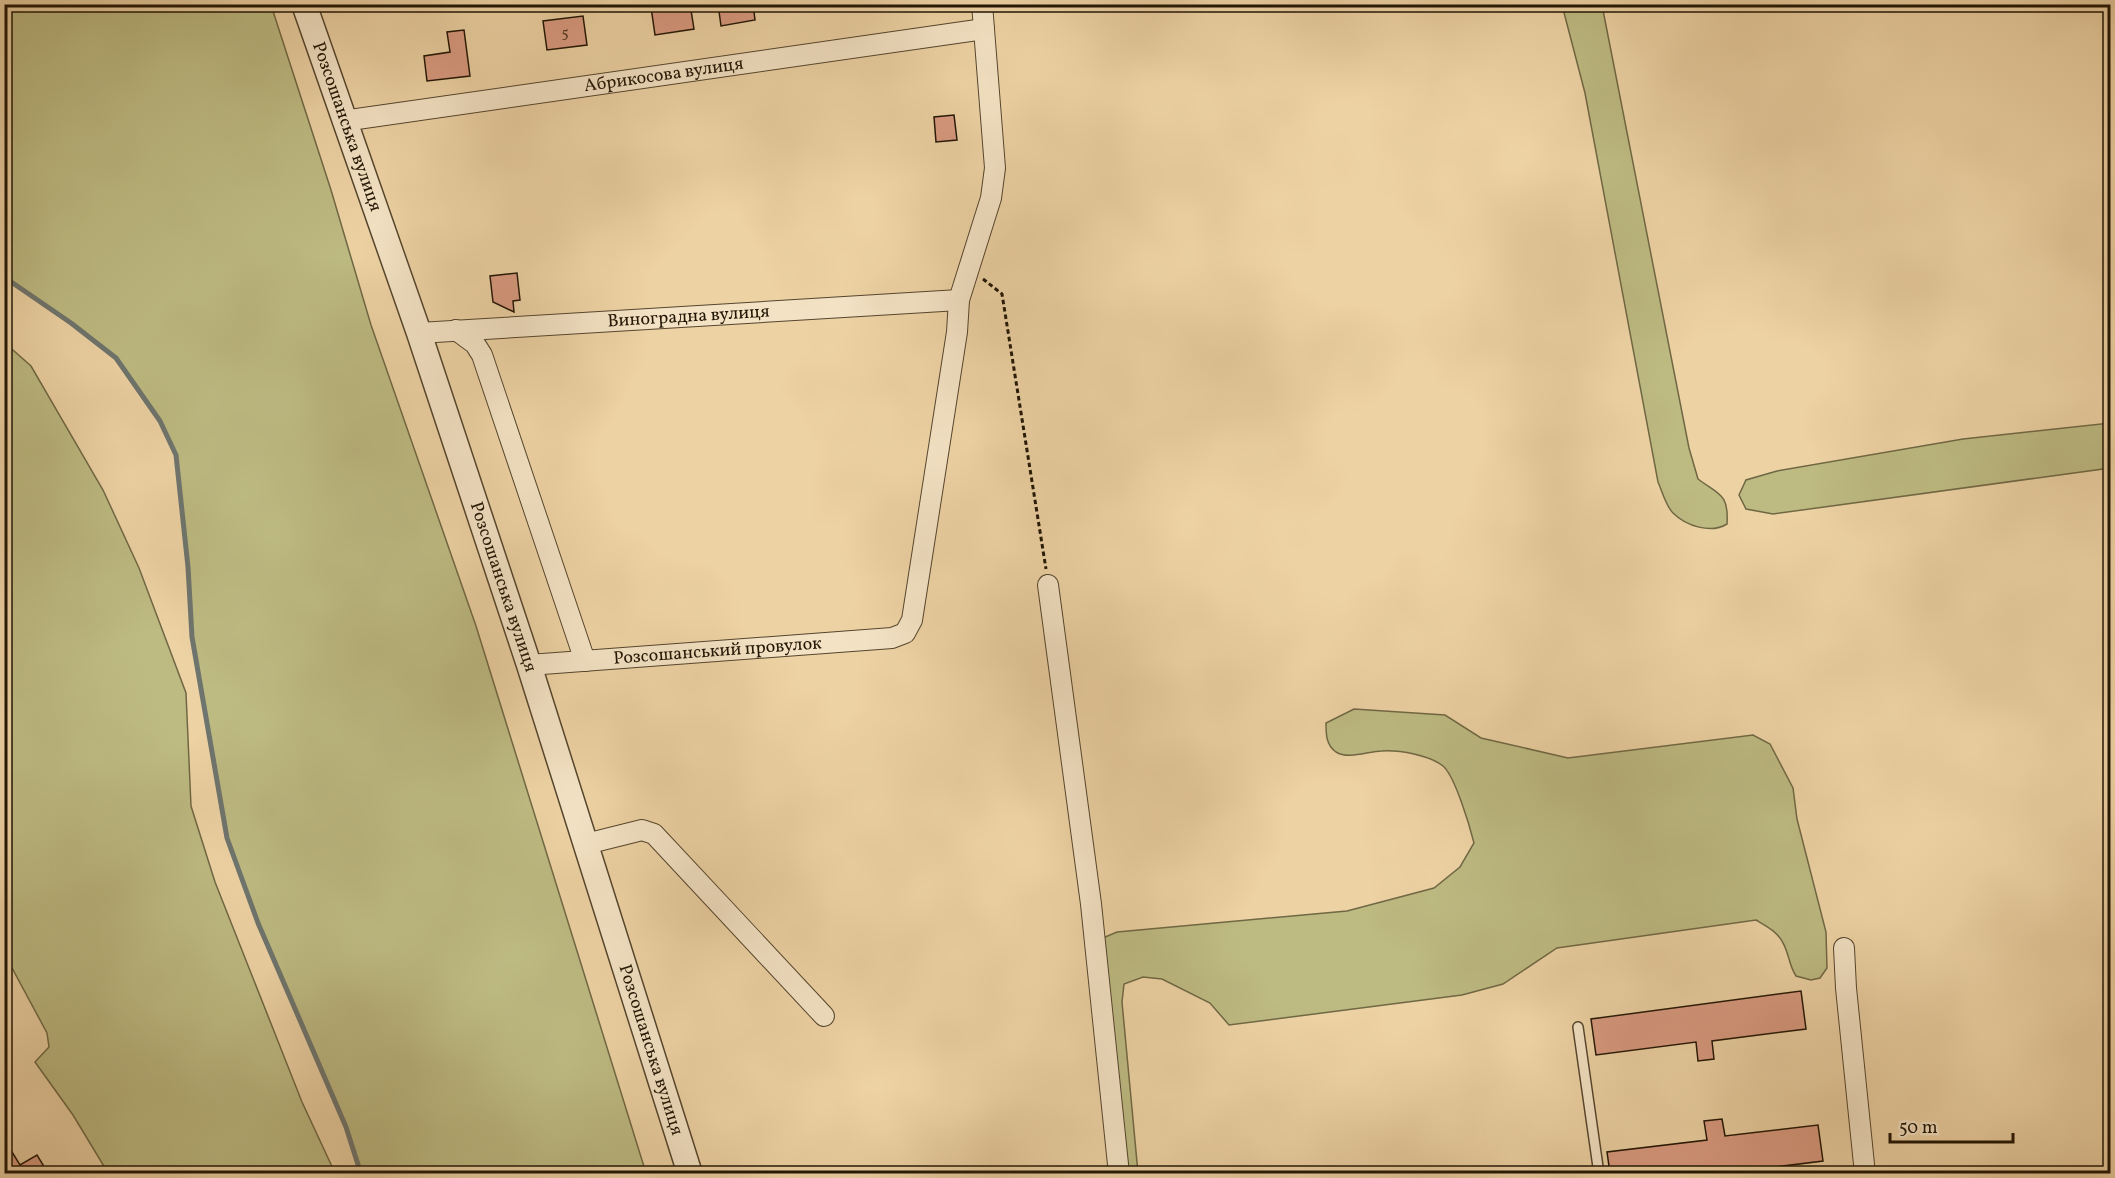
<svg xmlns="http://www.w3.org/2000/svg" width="2115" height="1178" font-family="Vollkorn,serif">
	<rect width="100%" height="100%" fill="#edd2a4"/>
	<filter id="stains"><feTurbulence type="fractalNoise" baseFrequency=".00333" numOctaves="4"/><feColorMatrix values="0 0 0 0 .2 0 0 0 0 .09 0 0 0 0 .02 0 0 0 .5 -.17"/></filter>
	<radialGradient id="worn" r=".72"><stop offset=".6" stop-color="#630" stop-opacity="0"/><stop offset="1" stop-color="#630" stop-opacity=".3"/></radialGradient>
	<g fill="#bdba82" stroke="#706844" stroke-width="1.5">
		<polygon points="5,4 271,5 331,190 371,325 476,626 646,1173 361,1173 346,1127 258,923 227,838 192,637 188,567 176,455 160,421 116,358 71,323 5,277"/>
		<path d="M1562,5h40l87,443 9,31c21,16 31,14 29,45 -16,10 -41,2 -54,-11 -7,-7 -11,-22 -15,-31l-73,-389z"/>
		<polygon points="5,343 31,366 103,490 139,568 186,693 191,806 215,882 302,1102 335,1173 108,1173 73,1115 35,1062 49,1047 47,1033 4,953"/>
		<polygon points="2110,423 2110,468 1773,514 1746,509 1739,495 1746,480 1777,471 1963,439"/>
		<path d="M1354,709l91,6 36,23 87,20 185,-23 17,9 23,44 4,31 29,113 1,36 -7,10 -9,2 -15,-4c-7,-10 -7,-23 -13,-33 -5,-11 -17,-17 -27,-23l-199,28 -54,36 -41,11 -233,30 -19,-22 -48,-24 -19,-2 -19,7 -2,18 16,171 -28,1 -12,-234 19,-8 230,-21 87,-23 26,-21 14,-24c-4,-16 -19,-67 -31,-77 -14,-11 -43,-16 -61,-15 -14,0 -33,9 -46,1 -10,-7 -10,-18 -10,-29z"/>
	</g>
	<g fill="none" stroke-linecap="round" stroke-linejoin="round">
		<polyline stroke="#6e756e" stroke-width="5" points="4,277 71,323 116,358 160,421 176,455 188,567 192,637 227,838 258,923 346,1127 361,1174"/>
	</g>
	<g fill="#d99a80" stroke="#221605" stroke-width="1.5">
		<polygon points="668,4 690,4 694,29 655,35 651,7"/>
		<polygon points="718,4 753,4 755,20 721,26"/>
		<polygon points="583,16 587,45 547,50 543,21"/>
		<polygon points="464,30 470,76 427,81 424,56 450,52 447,32"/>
		<polygon points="954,115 957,140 936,142 934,117"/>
		<polygon points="517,273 520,300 513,301 514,312 493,302 490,276"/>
		<polygon points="1801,991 1806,1029 1712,1041 1714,1059 1698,1061 1696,1042 1596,1055 1591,1019"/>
		<polygon points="1722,1119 1725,1136 1818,1125 1823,1161 1727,1173 1610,1173 1607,1152 1707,1140 1704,1121"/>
		<polygon points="4,1139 20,1165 37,1155 48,1173 4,1173"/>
	</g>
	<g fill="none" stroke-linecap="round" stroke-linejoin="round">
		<defs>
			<polyline id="service" points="1578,1027 1599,1174"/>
			<g id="minor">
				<path id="s1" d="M343,121l641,-92"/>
				<polyline points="456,330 475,344 482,355 585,661"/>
				<path id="s2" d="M419,333l540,-33"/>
				<polyline points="1048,585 1091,904 1119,1174"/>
				<path id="s3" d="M529,665l363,-27 13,-5 7,-13 45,-288 2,-32 32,-102 4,-30 -13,-164"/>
				<polyline points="586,844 642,830 654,834 824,1016"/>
				<polyline points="1844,948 1846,988 1865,1174"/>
			</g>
			<g id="tertiary">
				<path id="s4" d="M304,4l115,329 110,332 161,509"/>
			</g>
		</defs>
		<use href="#service" stroke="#55452d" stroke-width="12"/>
		<use href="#minor" stroke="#55452d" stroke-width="22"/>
		<use href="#tertiary" stroke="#55452d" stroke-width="27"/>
		<polyline stroke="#221605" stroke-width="3" stroke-dasharray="4.5 3" stroke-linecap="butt" points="983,279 1002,294 1046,569"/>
		<use href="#service" stroke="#f3e2c4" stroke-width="9"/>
		<use href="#minor" stroke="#f3e2c4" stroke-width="20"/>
		<use href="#tertiary" stroke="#f3e2c4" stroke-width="24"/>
	</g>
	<g text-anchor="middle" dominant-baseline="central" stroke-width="6" stroke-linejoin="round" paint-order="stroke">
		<g font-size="15" fill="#503724">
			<text x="565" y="33">5</text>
		</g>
		<g font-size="18" fill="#221605" stroke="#f3e2c4">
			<text stroke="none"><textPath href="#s1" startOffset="324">Абрикосова вулиця</textPath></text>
			<text stroke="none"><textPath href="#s4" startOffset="130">Розсошанська вулиця</textPath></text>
			<text stroke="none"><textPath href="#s2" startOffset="270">Виноградна вулиця</textPath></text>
			<text stroke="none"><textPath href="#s4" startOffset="616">Розсошанська вулиця</textPath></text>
			<text stroke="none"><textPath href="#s3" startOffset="189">Розсошанський провулок</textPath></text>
			<text stroke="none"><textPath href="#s4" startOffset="1102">Розсошанська вулиця</textPath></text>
		</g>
	</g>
	<rect width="2115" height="1178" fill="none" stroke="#edd2a4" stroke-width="24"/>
	<rect x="6" y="6" width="2103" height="1166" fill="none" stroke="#221605" stroke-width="3"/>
	<rect x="12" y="12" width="2091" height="1154" fill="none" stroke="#221605" stroke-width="1.5"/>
	<path d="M1890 1133v9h123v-9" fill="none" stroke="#221605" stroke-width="3"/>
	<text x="1899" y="1133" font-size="18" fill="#221605" stroke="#f3e2c4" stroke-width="4.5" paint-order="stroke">50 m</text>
	<rect width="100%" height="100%" filter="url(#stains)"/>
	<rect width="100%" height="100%" fill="url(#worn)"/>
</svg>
